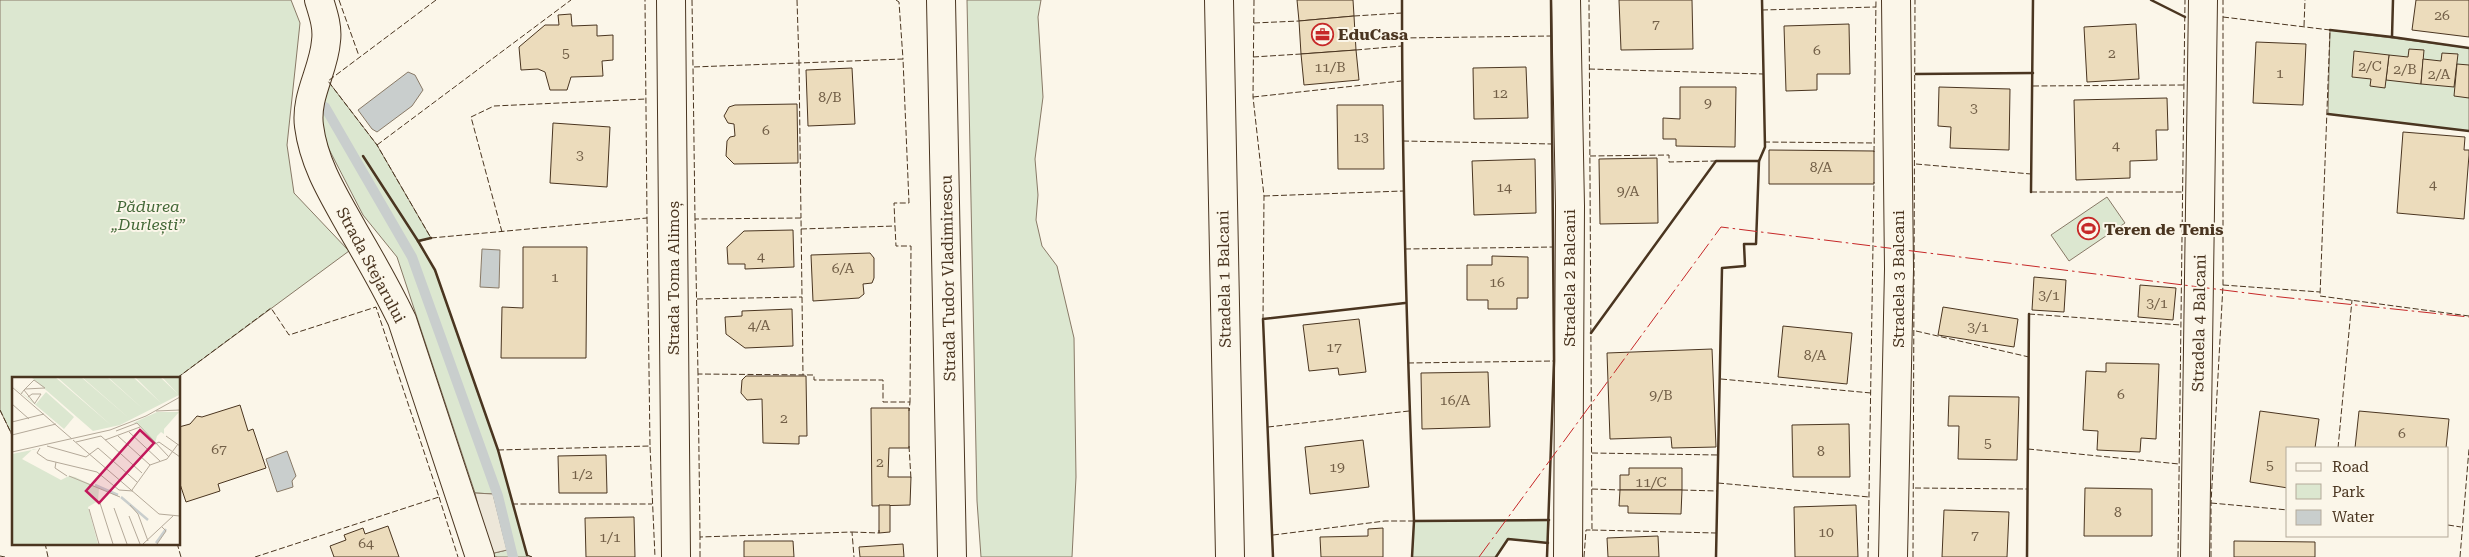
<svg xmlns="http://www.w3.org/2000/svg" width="2469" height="557" font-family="'Roboto Serif',serif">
	<rect width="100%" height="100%" fill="#fbf6e9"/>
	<g fill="#dce7d0" stroke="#887966">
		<polygon points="0,0 291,0 300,23 287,145 294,193 349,251 177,378 14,378 14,439 0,410"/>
		<polygon points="967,0 1041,0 1038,17 1043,97 1035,159 1038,195 1036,220 1042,246 1057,266 1074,338 1076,477 1072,557 981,557 977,501"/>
		<polygon points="2330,30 2469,48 2469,131 2328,114"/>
		<polygon points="328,81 377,145 431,238 418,242 435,270 498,450 527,555 532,557 497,557 490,554 507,550 494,494 475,493 397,257 363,215 318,128"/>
		<polygon points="2107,197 2125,223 2069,261 2051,235"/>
		<polygon points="1549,520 1548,543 1508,539 1496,557 1412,557 1414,521"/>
	</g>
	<polygon fill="#ede7d9" stroke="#887966" points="475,493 493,494 507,550 490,554"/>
	<g fill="#c9cecd" stroke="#887966">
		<polygon points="408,72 415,75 423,90 412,106 377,132 372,129 358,110"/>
		<polygon points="482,249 500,250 499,288 480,287"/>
		<polygon points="287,451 296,476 292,481 293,487 277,492 266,459"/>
	</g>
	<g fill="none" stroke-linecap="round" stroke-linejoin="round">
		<polyline stroke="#c9cecd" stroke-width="10" points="325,107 412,257 498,496 513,557"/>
	</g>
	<g fill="#ecdcbc" stroke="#4a3520">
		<polygon points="1297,0 1353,0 1354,16 1299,21"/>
		<polygon points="1619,0 1692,0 1693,49 1621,50"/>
		<polygon points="2416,0 2469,0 2469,37 2412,30"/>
		<polygon points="571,14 572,26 597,25 597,36 613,35 613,60 602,61 603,76 571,77 567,90 550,90 545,72 538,69 521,70 519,47 545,25 559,25 558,15"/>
		<polygon points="1354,16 1356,50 1301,54 1299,21"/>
		<polygon points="1849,24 1850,74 1817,74 1817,90 1786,91 1784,26"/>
		<polygon points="2136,24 2139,79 2087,82 2084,27"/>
		<polygon points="2256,42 2306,44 2303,105 2253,103"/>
		<polygon points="2409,49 2424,50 2421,84 2386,80 2389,55 2408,57"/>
		<polygon points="1356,50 1359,80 1304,85 1301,54"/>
		<polygon points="2354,51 2389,55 2385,88 2370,86 2371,79 2352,77"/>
		<polygon points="2442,53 2458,54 2454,87 2421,84 2423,59 2441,61"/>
		<polygon points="2457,64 2469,65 2469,98 2454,96"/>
		<polygon points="1526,67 1528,118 1474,119 1473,68"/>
		<polygon points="852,68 855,124 808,126 806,70"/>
		<polygon points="1680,87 1736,87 1735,147 1676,146 1676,139 1663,139 1663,118 1680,119"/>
		<polygon points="1939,87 2010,89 2009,150 1950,148 1951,127 1938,126"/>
		<polygon points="2167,98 2168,130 2156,130 2157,160 2130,161 2130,178 2076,180 2074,100"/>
		<polygon points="797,104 798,163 734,164 726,156 727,141 730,137 735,136 734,124 728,123 724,116 729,107 735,105"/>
		<polygon points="1337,105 1383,105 1384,169 1338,169"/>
		<polygon points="553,123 610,127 607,187 550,183"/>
		<polygon points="2403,132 2465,137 2464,150 2469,150 2469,155 2464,219 2397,213"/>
		<polygon points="1769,150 1874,151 1874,184 1769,184"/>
		<polygon points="1657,158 1658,223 1600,224 1599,159"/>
		<polygon points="1535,159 1536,213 1474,215 1472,161"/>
		<polygon points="793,230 794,267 745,269 745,264 728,264 727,247 744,231"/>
		<polygon points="523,247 587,247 586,358 501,358 502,307 523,308"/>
		<polygon points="870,253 874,258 874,278 872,283 863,284 864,294 859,298 813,301 811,255"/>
		<polygon points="1492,256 1528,257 1528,298 1517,298 1517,309 1488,309 1488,300 1467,300 1467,265 1492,265"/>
		<polygon points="2034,277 2066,280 2064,312 2032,310"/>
		<polygon points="2140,285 2176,288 2173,320 2138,317"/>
		<polygon points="1943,307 2018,319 2014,347 1938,335"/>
		<polygon points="792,309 793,346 745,348 726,334 725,317 742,316 742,311"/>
		<polygon points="1359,319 1366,372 1339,375 1338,368 1309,371 1303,325"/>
		<polygon points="1783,326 1852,333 1847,384 1778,377"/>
		<polygon points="1712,349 1716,447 1672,448 1671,437 1610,439 1607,353"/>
		<polygon points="2106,363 2159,364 2156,439 2141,438 2140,452 2097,450 2098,431 2083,430 2086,371 2106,372"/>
		<polygon points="1488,372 1490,427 1422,429 1421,373"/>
		<polygon points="746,376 806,376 807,436 799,436 799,444 763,443 762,399 747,400 741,393 742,380"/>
		<polygon points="1949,396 2019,397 2017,460 1958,459 1959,426 1948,426"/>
		<polygon points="240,405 248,431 253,429 266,468 218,484 220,491 186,502 179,481 179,427 190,424 197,416 202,417"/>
		<polygon points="871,408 909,408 909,448 889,448 888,477 911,477 910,505 872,506"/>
		<polygon points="2260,411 2319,419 2315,448 2288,448 2288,488 2250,482"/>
		<polygon points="2359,411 2449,419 2446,448 2355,448"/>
		<polygon points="1849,424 1850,477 1793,477 1792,425"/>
		<polygon points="1363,440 1369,487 1310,494 1305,447"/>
		<polygon points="606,455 607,493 559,493 558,456"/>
		<polygon points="1629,468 1682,468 1682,490 1620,490 1620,475 1629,475"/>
		<polygon points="2085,488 2152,489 2152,536 2084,536"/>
		<polygon points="1620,490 1682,490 1681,514 1628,513 1628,506 1619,506"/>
		<polygon points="879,505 890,505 890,532 879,533"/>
		<polygon points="1856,505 1858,557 1795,557 1794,507"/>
		<polygon points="1944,510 2009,512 2007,557 1942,557"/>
		<polygon points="634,517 635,557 586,557 585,518"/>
		<polygon points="388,526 399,557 334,557 330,546 346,540 344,535 363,528 365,534"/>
		<polygon points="1383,528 1383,557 1321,557 1320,537 1368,536 1368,529"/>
		<polygon points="1658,536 1659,557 1608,557 1607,538"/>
		<polygon points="744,541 793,541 794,557 744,557"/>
		<polygon points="2234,541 2315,542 2315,557 2234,557"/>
		<polygon points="903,544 904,557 860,557 859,547"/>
	</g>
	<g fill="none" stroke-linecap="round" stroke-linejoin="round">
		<defs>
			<g id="street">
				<path d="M319,0c4,13 9,27 7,41 -2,29 -21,55 -17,85 5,39 25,70 44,104 17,29 34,59 49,90l78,237"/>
				<polyline points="671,0 676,557"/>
				<polyline points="1219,0 1230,557"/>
				<polyline points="1566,0 1570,206 1568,557"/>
				<polyline points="1893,557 1899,269 1896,0"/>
				<polyline points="2195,557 2203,0"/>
			</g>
			<polyline id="primary" points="941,0 952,557"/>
		</defs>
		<use href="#street" stroke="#4a3520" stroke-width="30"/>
		<use href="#primary" stroke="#4a3520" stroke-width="30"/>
		<use href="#street" stroke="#fbf6e9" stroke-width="28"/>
		<use href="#primary" stroke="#fbf6e9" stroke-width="28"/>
		<g stroke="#4a3520" stroke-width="1" stroke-dasharray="6 2.5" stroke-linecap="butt">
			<polyline points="339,0 359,56"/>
			<polyline points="436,0 328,81 377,145 431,238 647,218 645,0"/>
			<polyline points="692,0 693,67"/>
			<polyline points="797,0 799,63 903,59 909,203 894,203 895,226"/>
			<polyline points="896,0 899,2 903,59"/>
			<polyline points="1254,0 1253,97 1264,196 1263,319"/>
			<polyline points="1762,10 1876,7"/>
			<polyline points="1354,16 1402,13"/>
			<polyline points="2223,17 2330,30 2320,296 2469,316"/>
			<polyline points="1254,23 1299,21"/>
			<polyline points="2304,26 2305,0"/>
			<polyline points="1402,38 1551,36"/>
			<polyline points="1356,50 1402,46"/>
			<polyline points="1253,57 1301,54"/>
			<polyline points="1589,69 1763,74"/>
			<polyline points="2033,86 2184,85"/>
			<polyline points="1253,97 1401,81"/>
			<polyline points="1403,141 1552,144"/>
			<polyline points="1764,142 1875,143"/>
			<polyline points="377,145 571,0"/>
			<polyline points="1874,152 1876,0"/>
			<polyline points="1590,156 1669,155 1669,162 1716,161"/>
			<polyline points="1916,164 2031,174"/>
			<polyline points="2031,192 2183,192"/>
			<polyline points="1264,196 1403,191"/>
			<polyline points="647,218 650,446"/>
			<polyline points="695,219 693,67 799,63 801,218"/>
			<polyline points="801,229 895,226 896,246 911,246 910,402"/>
			<polyline points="502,232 471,117 494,106 646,99"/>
			<polyline points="1405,249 1554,247"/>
			<polyline points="2223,285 2320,292"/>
			<polyline points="697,299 802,297"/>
			<polyline points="2029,314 2181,325"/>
			<polyline points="1916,331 2029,357"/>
			<polyline points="1408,363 1554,361"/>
			<polyline points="698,374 695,219 801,218 803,375"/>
			<polyline points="177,378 271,308 289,335 376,307 439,497 255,557"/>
			<polyline points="1721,379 1871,393"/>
			<polyline points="0,410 14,439"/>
			<polyline points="1268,427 1409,411"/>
			<polyline points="909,446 911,479"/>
			<polyline points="2338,448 2352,300"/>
			<polyline points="2028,449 2179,464"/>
			<polyline points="498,450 650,446 655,557"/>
			<polyline points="1592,453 1718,455"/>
			<polyline points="1718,483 1869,497"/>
			<polyline points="1915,488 2027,489"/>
			<polyline points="1592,489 1620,490"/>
			<polyline points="1682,490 1717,491"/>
			<polyline points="439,497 458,557"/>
			<polyline points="2211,503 2288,510"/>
			<polyline points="512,504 652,504"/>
			<polyline points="2448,525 2461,527"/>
			<polyline points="1592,530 1716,533"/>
			<polyline points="852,532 879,533 879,530"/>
			<polyline points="1273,535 1385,521 1414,521"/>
			<polyline points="700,537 698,374 814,375 814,380 883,380 883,402 910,402 909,411"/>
			<polyline points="45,543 48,557"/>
			<polyline points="177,543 181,557"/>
			<polyline points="527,555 532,557"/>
			<polyline points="0,556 5,557"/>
			<polyline points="700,557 700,537 852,532 854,557"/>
			<polyline points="1584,557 1586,530 1592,530 1589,0"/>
			<polyline points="1868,557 1874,182"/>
			<polyline points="1913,557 1915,0"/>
			<polyline points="2178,557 2185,0"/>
			<polyline points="2211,557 2211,503 2223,285 2223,0"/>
			<polyline points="2460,557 2469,449"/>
		</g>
		<g stroke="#4a3520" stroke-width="2.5">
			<path d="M1402,0c0,174 5,347 12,521l-2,36"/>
			<polyline points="2151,0 2185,17"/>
			<polyline points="2330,30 2392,37 2393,0"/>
			<polyline points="2392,37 2469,48"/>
			<polyline points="1916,74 2033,73"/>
			<polyline points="2328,114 2469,131"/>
			<polyline points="363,156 418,241"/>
			<polyline points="2031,192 2033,0"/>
			<polyline points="431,238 418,241 435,270 498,450 527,555"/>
			<polyline points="1591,333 1716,161 1759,161"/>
			<polyline points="1414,521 1549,520"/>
			<polyline points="1273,557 1263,319 1405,303"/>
			<polyline points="1496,557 1508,539 1548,543"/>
			<polyline points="1547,557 1554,361 1551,0"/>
			<polyline points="1716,557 1722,268 1745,266 1744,244 1756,244 1759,161 1765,147 1762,0"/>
			<polyline points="2027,557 2029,314"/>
		</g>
		<polyline stroke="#c62828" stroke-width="1" stroke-dasharray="18 4 2.5 4" stroke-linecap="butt" points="1479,557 1721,227 2271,296 2469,317"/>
	</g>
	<defs>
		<symbol id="office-ring" viewBox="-11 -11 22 22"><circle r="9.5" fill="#fbf6e9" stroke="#c62828" stroke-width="1.5"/><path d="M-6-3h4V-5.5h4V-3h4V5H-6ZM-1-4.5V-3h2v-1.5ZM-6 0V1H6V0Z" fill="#c62828"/></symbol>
		<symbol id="stadium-ring" viewBox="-11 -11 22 22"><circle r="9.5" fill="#fbf6e9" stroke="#c62828" stroke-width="1.5"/><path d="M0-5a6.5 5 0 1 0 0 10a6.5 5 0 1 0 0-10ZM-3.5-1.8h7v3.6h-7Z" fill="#c62828"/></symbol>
	</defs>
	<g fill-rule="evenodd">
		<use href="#office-ring" x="1310" y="22" width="25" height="25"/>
		<use href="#stadium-ring" x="2076" y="216" width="25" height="25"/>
	</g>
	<g text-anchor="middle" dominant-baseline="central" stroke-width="4" stroke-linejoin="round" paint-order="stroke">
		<g font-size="14" fill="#725f47">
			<text x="2442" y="15">26</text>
			<text x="1656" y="24">7</text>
			<text x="1817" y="50">6</text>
			<text x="566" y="53">5</text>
			<text x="2112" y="53">2</text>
			<text x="2370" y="66">2/C</text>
			<text x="1330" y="67">11/B</text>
			<text x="2405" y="69">2/B</text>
			<text x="2280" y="73">1</text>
			<text x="2439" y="74">2/A</text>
			<text x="1500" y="93">12</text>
			<text x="830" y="97">8/B</text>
			<text x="1708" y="103">9</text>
			<text x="1974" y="108">3</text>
			<text x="766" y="130">6</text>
			<text x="1361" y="137">13</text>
			<text x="2116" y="145">4</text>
			<text x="580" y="155">3</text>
			<text x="1821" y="167">8/A</text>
			<text x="2433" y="184">4</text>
			<text x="1504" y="187">14</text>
			<text x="1628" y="191">9/A</text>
			<text x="761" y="256">4</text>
			<text x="843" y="268">6/A</text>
			<text x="555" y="277">1</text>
			<text x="1497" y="282">16</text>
			<text x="2049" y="295">3/1</text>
			<text x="2157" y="303">3/1</text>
			<text x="759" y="325">4/A</text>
			<text x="1978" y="327">3/1</text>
			<text x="1334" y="347">17</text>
			<text x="1815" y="355">8/A</text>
			<text x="2121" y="394">6</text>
			<text x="1661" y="395">9/B</text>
			<text x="1455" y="400">16/A</text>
			<text x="784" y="418">2</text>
			<text x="2402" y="433">6</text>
			<text x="1988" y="443">5</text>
			<text x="219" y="449">67</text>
			<text x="1821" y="451">8</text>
			<text x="880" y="462">2</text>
			<text x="2270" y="465">5</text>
			<text x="1337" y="467">19</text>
			<text x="582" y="474">1/2</text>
			<text x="1651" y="482">11/C</text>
			<text x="2118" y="512">8</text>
			<text x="1826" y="532">10</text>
			<text x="1975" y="535">7</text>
			<text x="610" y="537">1/1</text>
			<text x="366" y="543">64</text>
		</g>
		<g font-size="16" font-weight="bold" fill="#4a3520" stroke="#fbf6e9" text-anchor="start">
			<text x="1338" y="34">EduCasa</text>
			<text x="2104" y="229">Teren de Tenis</text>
		</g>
		<g font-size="16" font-style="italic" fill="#436837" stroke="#fbf6e9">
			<text x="148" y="206">Pădurea<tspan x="148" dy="18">„Durlești”</tspan></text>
		</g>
		<g font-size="16" fill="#4a3520" stroke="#fbf6e9">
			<text transform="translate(371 265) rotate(62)">Strada Stejarului</text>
			<text transform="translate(673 278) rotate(-90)">Strada Toma Alimoș</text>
			<text transform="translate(948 278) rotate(-91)">Strada Tudor Vladimirescu</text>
			<text transform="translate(1569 278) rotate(-90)">Stradela 2 Balcani</text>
			<text transform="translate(1224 279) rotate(-91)">Stradela 1 Balcani</text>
			<text transform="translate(1898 279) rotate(-90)">Stradela 3 Balcani</text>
			<text transform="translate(2199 323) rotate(-89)">Stradela 4 Balcani</text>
		</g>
	</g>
	<g transform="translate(12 377)">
		<rect width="168" height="168" fill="#fbf6e9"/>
		<path d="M19,0h24l57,49 -55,-49h24l49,42 -48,-42h25l36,32 -35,-32h25l28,26 -26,-26h25l18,17 -16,-17h17v18l-59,30 -27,6zM0,8l24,19 10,-12 28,25 -10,12zM145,35h22l-15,17v5l-3,-2 -4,4 -2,7 -18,-20h-4zM21,72l-11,10 39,21 8,-4 6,1 24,11 -1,13 -10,6 10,37h-86v-90l25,-5z" fill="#dce7d0"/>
		<path fill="none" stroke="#c9cecd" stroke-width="2.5" d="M83,108l23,10M109,120l27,23M144,166l10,-14"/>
		<path fill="none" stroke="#b4a999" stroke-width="1" d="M0,10l60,52M12,13l11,14M9,17l3,-4 10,-10 11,8 -20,1M16,20l4,-3h9l-6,9M0,27l17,15M144,34l24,-1M0,45l32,-8M104,54l21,-8 32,34M117,55l31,29M0,58l44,-11M106,59l32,29M154,59l14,10M61,63l86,74 21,2M93,63l35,-13M64,65l25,-6 41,37M143,67l4,-2 21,15M35,69l39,11 12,-9 39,34M28,71l-3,5 10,7 50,12 22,18 14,1M0,75l98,-22 36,-14 34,-19M44,85l-1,6 12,8M57,99l51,21M120,113l18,-25 17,-6 11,-15M88,126l13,41M118,128l8,9 10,27M102,131l13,36M77,132l10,35M117,139l11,28M131,167l30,-28M145,167l9,-13 -4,-4"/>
		<path fill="#c2185b" fill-opacity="0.15" stroke="#c2185b" stroke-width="2.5" d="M128,53l14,13 -55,60 -13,-12z"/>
		<rect width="168" height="168" fill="none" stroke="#4a3520" stroke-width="2.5"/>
	</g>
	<rect x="2286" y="447" width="162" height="90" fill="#fbf6e9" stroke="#b4a999"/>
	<rect x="2296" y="463" width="25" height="8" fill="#fbf6e9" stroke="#b4a999"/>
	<text x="2332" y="472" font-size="15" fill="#4a3520">Road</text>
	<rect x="2296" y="484" width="25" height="15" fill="#dce7d0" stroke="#b4a999"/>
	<text x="2332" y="497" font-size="15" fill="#4a3520">Park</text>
	<rect x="2296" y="510" width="25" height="15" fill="#c9cecd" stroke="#b4a999"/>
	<text x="2332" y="522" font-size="15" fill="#4a3520">Water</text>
</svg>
